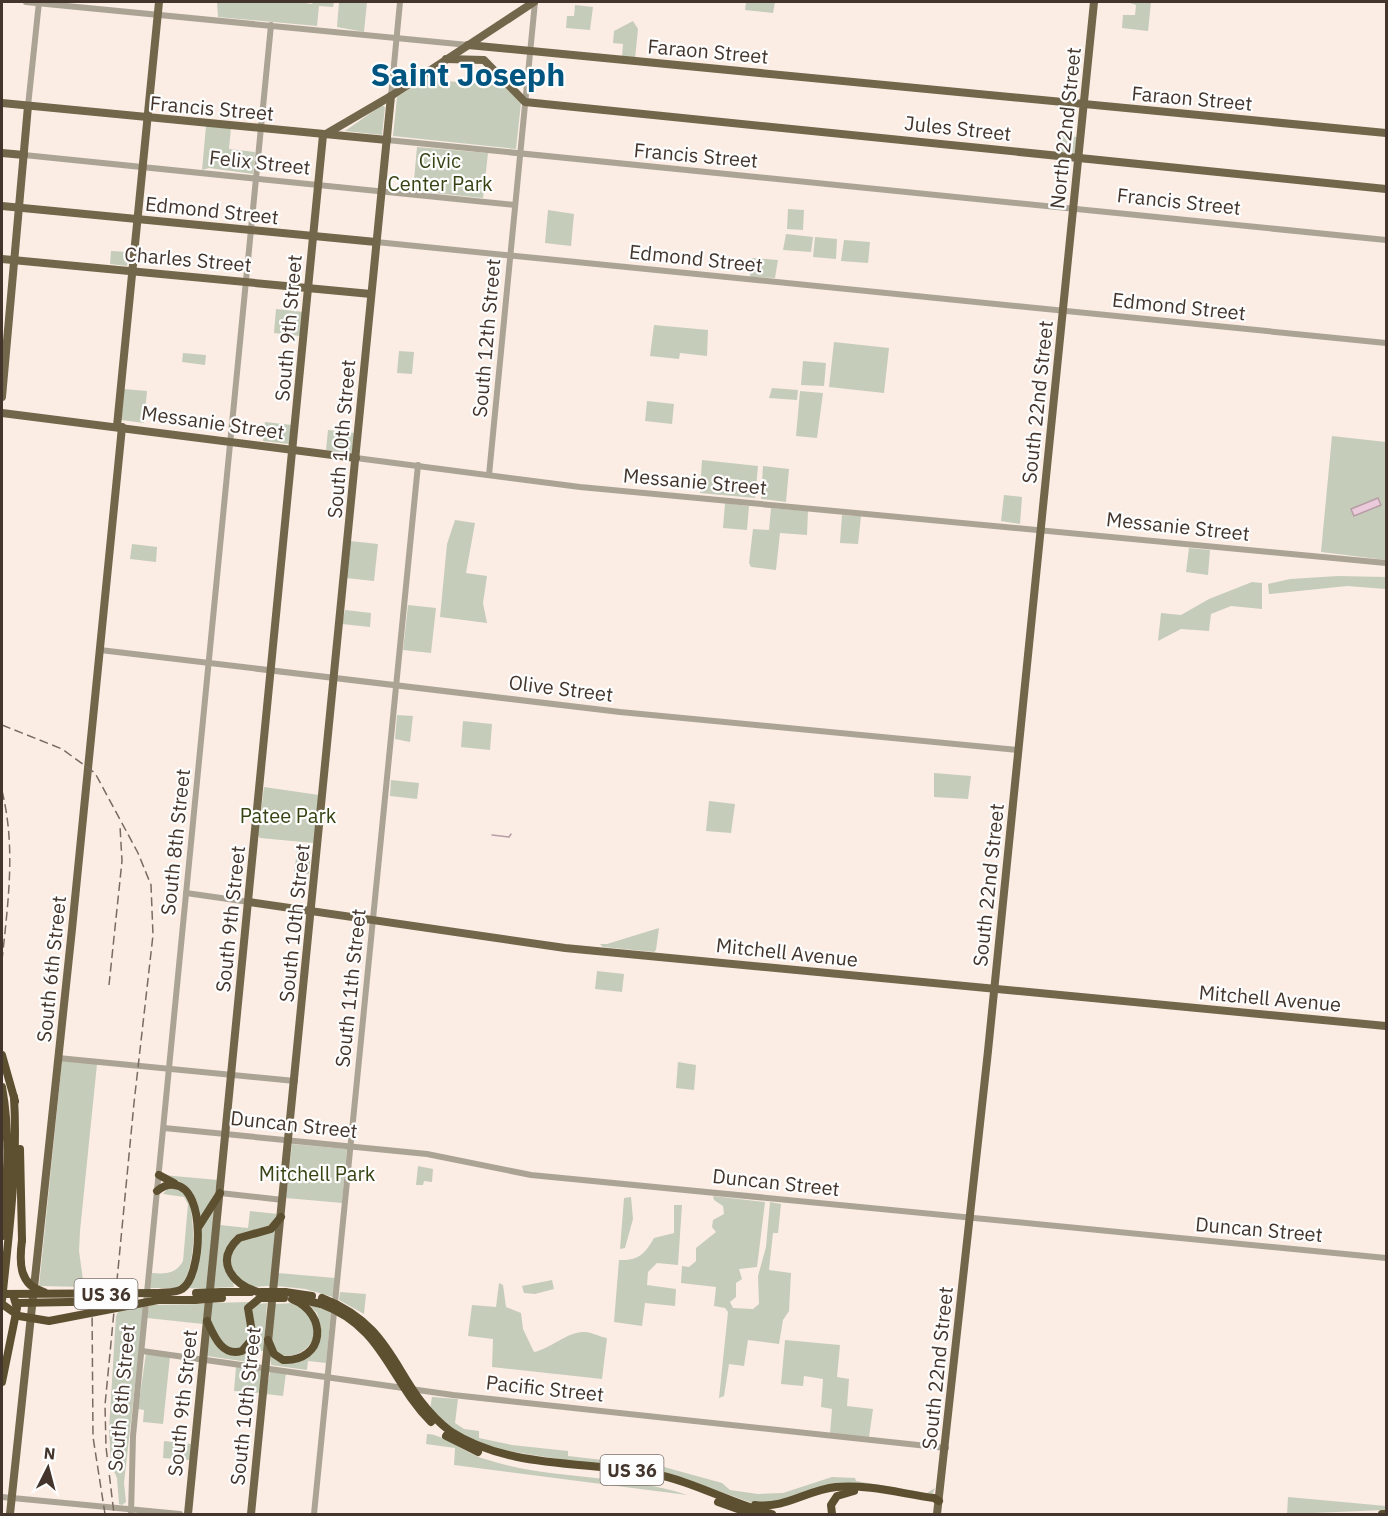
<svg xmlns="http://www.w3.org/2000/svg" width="1388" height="1516" font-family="'IBM Plex Sans',sans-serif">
	<rect width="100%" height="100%" fill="#fbede4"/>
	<g fill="#c6ccba">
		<polygon points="217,2 298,2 312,4 313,2 334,2 333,7 319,6 317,26 218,17"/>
		<polygon points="339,2 367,2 364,32 337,27"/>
		<polygon points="746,2 775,2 773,13 745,10"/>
		<polygon points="1127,2 1151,2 1148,31 1122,28 1123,15 1135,15 1136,5"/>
		<polygon points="575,5 593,7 590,30 566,28 567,16 574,16"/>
		<polygon points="633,21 638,29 635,59 622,57 623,44 613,43 614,31"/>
		<polygon points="426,77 443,78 444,81 504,85 521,103 516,149 393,136 397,97"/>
		<polygon points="382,105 385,107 382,135 345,131"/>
		<polygon points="206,126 231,128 229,149 255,152 253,174 209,168 202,170"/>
		<polygon points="1058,135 1077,137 1075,153 1057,152"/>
		<polygon points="417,147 488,153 483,198 413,191"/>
		<polygon points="788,209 804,210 803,230 787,229"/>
		<polygon points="548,210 574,214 571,246 545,243"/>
		<polygon points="786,234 813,237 811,252 783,250"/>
		<polygon points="815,237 837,239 836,259 813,257"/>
		<polygon points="844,240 870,242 868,263 841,261"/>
		<polygon points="111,251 129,252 127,266 110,264"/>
		<polygon points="751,258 778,260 775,278 750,277"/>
		<polygon points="276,309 303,312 300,336 274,333"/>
		<polygon points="654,325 708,330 707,356 680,353 679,359 650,356"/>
		<polygon points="834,342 889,348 884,393 829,387"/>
		<polygon points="399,351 414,352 412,374 397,373"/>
		<polygon points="183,353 206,355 205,365 182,362"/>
		<polygon points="803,361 826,363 824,386 801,385"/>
		<polygon points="772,388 798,390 797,400 769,398"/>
		<polygon points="124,389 147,391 144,423 121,420"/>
		<polygon points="800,391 823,393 817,438 796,436"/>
		<polygon points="647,401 674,404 672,424 645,421"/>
		<polygon points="265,422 292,425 289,444 263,441"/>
		<polygon points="328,430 355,433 352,453 326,450"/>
		<polygon points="1332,436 1386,442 1386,560 1321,552"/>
		<polygon points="702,460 758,466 755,498 700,493"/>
		<polygon points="763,466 789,469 786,502 761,499"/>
		<polygon points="1004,495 1022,497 1020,524 1001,521"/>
		<polygon points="725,503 749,506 747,530 723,528"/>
		<polygon points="771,508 808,511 807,535 780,533 776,570 751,567 749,563 753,529 769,530"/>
		<polygon points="842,515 861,516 858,544 840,543"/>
		<polygon points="455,520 475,523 466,573 487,576 483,603 487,623 440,617 447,544"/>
		<polygon points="350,541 378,544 374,581 346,578"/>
		<polygon points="132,544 157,547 156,562 130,559"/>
		<polygon points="1189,548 1210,550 1208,575 1186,572"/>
		<polygon points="1338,576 1386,577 1386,589 1347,586 1269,594 1268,584 1290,579"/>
		<polygon points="1252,582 1262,583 1262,609 1231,606 1211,614 1209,631 1181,629 1158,641 1161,613 1181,615 1209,599"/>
		<polygon points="408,605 436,608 431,653 403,650"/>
		<polygon points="345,610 371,613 370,627 342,624"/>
		<polygon points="397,715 413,716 410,742 395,739"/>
		<polygon points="463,721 492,724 490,750 461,747"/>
		<polygon points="934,773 971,776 968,799 934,797"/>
		<polygon points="391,780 419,783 417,799 390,796"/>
		<polygon points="264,787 319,795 314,843 260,838 258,835"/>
		<polygon points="709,801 735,804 731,833 706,831"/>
		<polygon points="297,851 311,853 309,874 294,873"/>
		<polygon points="659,928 656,950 654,952 603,947 600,944 607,944"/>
		<polygon points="597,971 624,974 622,992 595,989"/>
		<polygon points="62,1061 97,1064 80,1231 79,1251 84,1287 39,1286"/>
		<polygon points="678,1062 696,1065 694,1090 676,1088"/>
		<polygon points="292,1144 347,1149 342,1203 286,1198"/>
		<polygon points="418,1166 433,1169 432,1182 424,1181 423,1185 416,1185"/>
		<path d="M163,1175l55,5 -3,13 -16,28c-1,-27 -13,-35 -36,-46z"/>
		<path d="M170,1186l19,10c5,30 8,60 -6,89l-9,3h-24l2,-15c13,1 24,1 31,-12l5,-57 -4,-7 -21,-3z"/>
		<polygon points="713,1196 765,1202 757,1267 739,1269 742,1279 736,1283 736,1297 730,1302 733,1308 753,1309 759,1304 758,1276 766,1247 770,1202 781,1204 778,1233 773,1233 769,1270 791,1273 789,1311 783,1320 779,1344 748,1340 744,1366 729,1364 724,1396 719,1398 728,1312 725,1308 714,1306 716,1287 681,1283 682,1266 689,1267 696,1261 696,1248 716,1232 712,1227 713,1220 724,1214 723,1206 714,1200"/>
		<polygon points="631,1197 633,1219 625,1248 620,1249 624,1198"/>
		<polygon points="215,1204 207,1289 187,1288 199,1234"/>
		<path d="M674,1205h8l-4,60 -21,-2 -9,9 -1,13 29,4 -1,17 -30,-3 -3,23 -28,-4 5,-62c19,1 26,-6 35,-22l20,-5z"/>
		<polygon points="250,1211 278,1214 274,1224 248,1232 227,1252 234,1287 213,1288 220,1225 248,1228"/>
		<path d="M277,1226l-7,60c-7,0 -16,2 -23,-1 -17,-7 -21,-29 -9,-43 8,-8 28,-12 39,-16z"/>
		<polygon points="278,1273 335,1278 333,1297 305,1289 277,1286"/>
		<polygon points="552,1280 554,1289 535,1294 524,1293 522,1286"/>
		<path d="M499,1283l4,2 3,22 15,6 2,16 11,23c18,-4 31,-19 49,-20 7,-1 17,5 24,6l-5,41 -110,-12 1,-28 -25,-3 4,-31 24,2z"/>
		<polygon points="340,1292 366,1294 364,1314 339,1300"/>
		<polygon points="249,1302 251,1335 237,1351 221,1344 211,1321 212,1303"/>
		<path d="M267,1303l-3,48h-7l-9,11 -41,-6 2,-24 5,9 30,12c16,-10 10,-29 8,-45l6,-4z"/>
		<path d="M293,1303l16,7 7,25c-11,18 -17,21 -37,21l-8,-15 4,-37z"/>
		<polygon points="205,1304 203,1324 147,1318 149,1305"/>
		<polygon points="308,1304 331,1312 326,1363 308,1361 307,1370 271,1365 270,1352 274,1358 304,1358 321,1326 317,1313"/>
		<polygon points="144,1305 124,1483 126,1502 122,1505 119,1504 117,1478 111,1465 109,1429 116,1316 119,1310"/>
		<polygon points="785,1340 840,1345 837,1377 849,1379 847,1406 873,1409 869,1437 830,1434 832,1409 821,1407 823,1379 804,1376 803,1386 781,1384"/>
		<polygon points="146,1353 170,1357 163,1424 143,1422 144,1410 138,1409"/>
		<polygon points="236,1367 262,1371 260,1393 234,1391"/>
		<polygon points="270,1371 286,1373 283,1396 266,1394"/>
		<polygon points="432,1397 458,1399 455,1423 464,1429 479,1431 479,1438 512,1445 568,1451 568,1456 664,1467 722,1483 730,1490 758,1494 783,1493 832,1477 855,1478 856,1481 927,1493 935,1488 932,1495 859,1486 788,1501 755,1504 684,1479 495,1449 461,1435 430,1409"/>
		<path d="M427,1434c17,0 39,20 58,25 65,22 137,14 202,36l-233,-30 1,-17 -29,-4z"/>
		<polygon points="164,1441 191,1444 190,1460 163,1458"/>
		<polygon points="1288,1497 1386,1506 1386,1510 1287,1514"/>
	</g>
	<polygon fill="#eacadb" stroke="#b89da6" stroke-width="1.5" points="1378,498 1381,505 1354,516 1351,509"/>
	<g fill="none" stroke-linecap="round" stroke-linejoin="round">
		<polyline stroke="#b89da6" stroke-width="1.5" points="492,835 509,837 511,834"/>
		<g stroke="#aba495" stroke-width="6">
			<polyline points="26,2 468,45"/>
			<polyline points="391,96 400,2"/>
			<polyline points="28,106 39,2"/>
			<polyline points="387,140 1386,240"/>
			<polyline points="24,155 515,205"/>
			<polyline points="376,242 1386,343"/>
			<polyline points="356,458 580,487 1386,563"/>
			<polyline points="489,475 535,2"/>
			<polyline points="100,650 620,712 1018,750"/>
			<polyline points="186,893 249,902"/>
			<polyline points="58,1058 295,1081"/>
			<polyline points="164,1128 427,1154 531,1175 1386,1258"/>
			<polyline points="220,1193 283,1200"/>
			<polyline points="142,1351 453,1395 946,1448"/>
			<polyline points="2,1497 180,1514"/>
			<polyline points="131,1514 133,1436 271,25"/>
			<polyline points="314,1514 418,465"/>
		</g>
		<g stroke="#72664b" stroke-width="8">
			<polyline points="468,45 1386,133"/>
			<polyline points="446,59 484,60 525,102 1386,189"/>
			<polyline points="2,103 387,140"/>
			<polyline points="326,134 391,96 534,2"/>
			<polyline points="2,153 24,155"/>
			<polyline points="2,206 376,242"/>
			<polyline points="2,259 371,294"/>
			<polyline points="2,397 28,106"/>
			<polyline points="2,413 356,458"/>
			<polyline points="117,426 159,2"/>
			<polyline points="249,902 565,948 1386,1026"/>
			<polyline points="10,1514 72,929 122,427"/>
			<polyline points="188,1514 323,135"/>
			<polyline points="251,1514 391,96"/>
			<polyline points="937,1514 988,1051 1094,2"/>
		</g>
		<g stroke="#5d5031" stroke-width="8">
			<polyline points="2,1055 15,1101"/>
			<path d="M2,1087c9,50 5,98 0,149"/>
			<polyline points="2,1137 3,1119"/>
			<polyline points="20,1149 22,1240"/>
			<polyline points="159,1175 174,1183"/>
			<path d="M157,1191c5,-4 10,-7 17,-6 33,2 28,92 8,104 -6,4 -16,3 -23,4"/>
			<polyline points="199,1226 220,1193"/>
			<polyline points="222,1292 251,1292"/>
			<path d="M258,1292c-26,-8 -44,-31 -19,-54l32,-9 10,-12"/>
			<polyline points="285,1292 312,1296"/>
			<polyline points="299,1299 321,1304"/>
			<path d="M2,1300c7,-68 16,-135 12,-203"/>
			<polyline points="158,1300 195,1300"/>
			<path d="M207,1321c7,15 15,36 35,30l11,-13 -5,-30 12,-10"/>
			<path d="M268,1340l6,14 9,6c42,2 46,-46 9,-61"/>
			<polyline points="2,1382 17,1308 14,1298"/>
			<path d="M450,1431c59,38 133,30 200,42 43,8 80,30 122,41"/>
			<polyline points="446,1436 478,1452"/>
			<polyline points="718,1502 752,1514"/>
			<path d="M755,1505c30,4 52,-15 81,-18 32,-3 67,7 98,11l5,3"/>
			<polyline points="832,1514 831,1505 837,1496 854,1491"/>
			<polyline points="1382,1514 1386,1514"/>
		</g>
		<g stroke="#796b62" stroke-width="1.5" stroke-dasharray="9 4.5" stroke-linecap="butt">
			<polyline points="2,725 62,749 95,773 138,853 151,885 153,935 134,1103 105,1405 106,1447 114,1514"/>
			<path d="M2,791c14,56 6,112 0,169"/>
			<polyline points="109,985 122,861 120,826"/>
			<polyline points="92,1304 93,1437 105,1514"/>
		</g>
		<g stroke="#5d5031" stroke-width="8">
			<path d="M22,1240c-3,23 -3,45 22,52"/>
			<polyline points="261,1292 285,1292"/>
			<polyline points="196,1293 222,1292"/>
			<polyline points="2,1294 159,1293"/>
			<polyline points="260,1298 284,1298"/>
			<path d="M322,1298c78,30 71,89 128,133"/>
			<polyline points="195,1300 222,1298"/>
			<polyline points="17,1303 122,1301"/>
			<polyline points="2,1304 19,1316 49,1321 158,1300"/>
			<path d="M321,1304c63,23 68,76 110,118"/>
		</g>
	</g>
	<g text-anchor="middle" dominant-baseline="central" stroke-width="4.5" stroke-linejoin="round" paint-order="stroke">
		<g fill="#fdfdfd" stroke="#7b716b" stroke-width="1.5">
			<rect x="74.5" y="1279" width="63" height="30" rx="4.5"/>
			<rect x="600.5" y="1455" width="63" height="30" rx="4.5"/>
		</g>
		<g font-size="18" font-weight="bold" fill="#43352c">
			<text x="106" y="1294">US 36</text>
			<text x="632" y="1470">US 36</text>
		</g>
		<g font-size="20" fill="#43352c" stroke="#fdfdfd">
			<text transform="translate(708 51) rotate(5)">Faraon Street</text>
			<text transform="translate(1192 98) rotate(5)">Faraon Street</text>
			<text transform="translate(212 108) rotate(5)">Francis Street</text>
			<text transform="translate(958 128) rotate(6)">Jules Street</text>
			<text transform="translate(1065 128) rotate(-84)">North 22nd Street</text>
			<text transform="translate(696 155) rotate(5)">Francis Street</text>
			<text transform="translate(260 162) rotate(6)">Felix Street</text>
			<text transform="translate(1179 201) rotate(6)">Francis Street</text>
			<text transform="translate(212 210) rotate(6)">Edmond Street</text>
			<text transform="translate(696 258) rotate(6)">Edmond Street</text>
			<text transform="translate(188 259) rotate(5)">Charles Street</text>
			<text transform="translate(1179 306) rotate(6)">Edmond Street</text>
			<text transform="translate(288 328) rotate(-85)">South 9th Street</text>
			<text transform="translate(486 338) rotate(-85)">South 12th Street</text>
			<text transform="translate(1037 402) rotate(-84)">South 22nd Street</text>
			<text transform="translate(213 422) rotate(8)">Messanie Street</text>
			<text transform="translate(341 439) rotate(-85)">South 10th Street</text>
			<text transform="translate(695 481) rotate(5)">Messanie Street</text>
			<text transform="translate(1178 526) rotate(6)">Messanie Street</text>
			<text transform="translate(561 688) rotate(7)">Olive Street</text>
			<text transform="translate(175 842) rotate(-84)">South 8th Street</text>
			<text transform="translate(988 885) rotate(-84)">South 22nd Street</text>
			<text transform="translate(230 919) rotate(-84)">South 9th Street</text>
			<text transform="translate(294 923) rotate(-84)">South 10th Street</text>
			<text transform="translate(787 952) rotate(6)">Mitchell Avenue</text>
			<text transform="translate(51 969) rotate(-84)">South 6th Street</text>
			<text transform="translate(350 988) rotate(-84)">South 11th Street</text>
			<text transform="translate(1270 998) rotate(5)">Mitchell Avenue</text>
			<text transform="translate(294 1124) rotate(6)">Duncan Street</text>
			<text transform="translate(776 1182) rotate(6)">Duncan Street</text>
			<text transform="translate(1259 1229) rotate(5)">Duncan Street</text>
			<text transform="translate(937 1368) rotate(-84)">South 22nd Street</text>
			<text transform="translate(545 1388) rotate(6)">Pacific Street</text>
			<text transform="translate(121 1398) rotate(-85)">South 8th Street</text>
			<text transform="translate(182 1403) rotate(-84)">South 9th Street</text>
			<text transform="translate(245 1406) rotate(-84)">South 10th Street</text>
		</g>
		<g font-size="20" fill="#374313" stroke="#fdfdfd">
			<text x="440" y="160">Civic<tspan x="440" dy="23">Center Park</tspan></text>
			<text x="288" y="815">Patee Park</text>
			<text x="317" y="1173">Mitchell Park</text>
		</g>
		<g font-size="32" font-weight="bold" fill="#005580" stroke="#fdfdfd">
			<text x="468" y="74">Saint Joseph</text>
		</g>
	</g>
	<rect width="1388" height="1516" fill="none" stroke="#43352c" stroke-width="6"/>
	<g transform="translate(48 1468) rotate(6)" stroke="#fdfdfd" stroke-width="4.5" paint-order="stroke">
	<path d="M0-4.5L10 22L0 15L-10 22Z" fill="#43352c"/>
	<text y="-9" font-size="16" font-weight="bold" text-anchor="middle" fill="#43352c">N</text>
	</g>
</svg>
